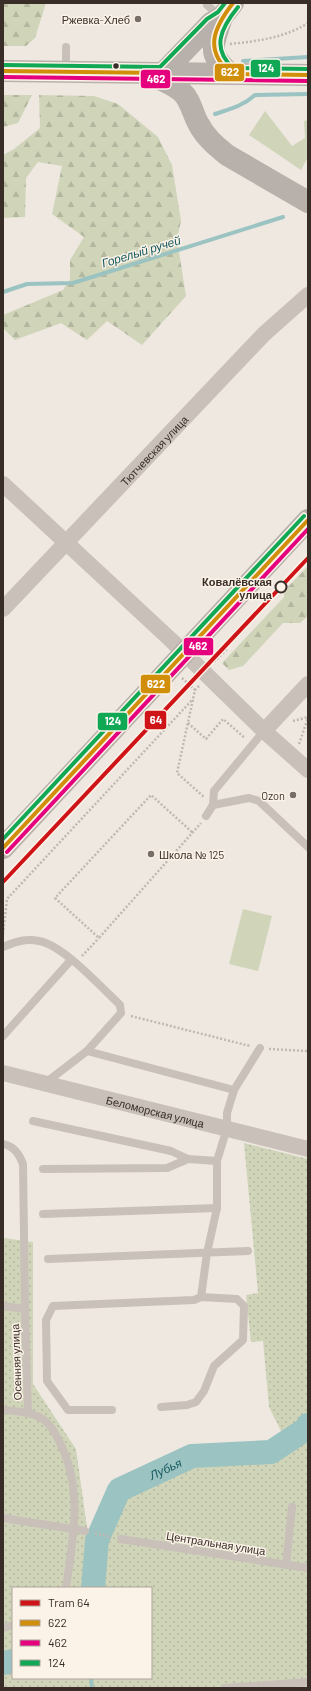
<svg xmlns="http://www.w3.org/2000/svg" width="311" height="1691" font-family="Barlow,sans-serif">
	<defs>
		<pattern id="forest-firs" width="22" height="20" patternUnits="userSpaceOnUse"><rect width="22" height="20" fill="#d0d5b9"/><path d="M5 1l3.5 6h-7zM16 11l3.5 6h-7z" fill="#b3b79f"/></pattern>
		<pattern id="garden-dots" width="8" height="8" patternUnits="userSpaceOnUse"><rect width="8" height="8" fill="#d0d5b9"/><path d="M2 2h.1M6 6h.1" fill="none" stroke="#b3b79f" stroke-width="1.8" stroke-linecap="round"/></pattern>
	</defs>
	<rect width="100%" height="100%" fill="#eee8e1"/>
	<g fill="#d0d5b9">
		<polygon points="265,111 292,146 305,138 304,121 308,120 308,157 301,170 249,135"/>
		<polygon points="243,909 272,916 258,971 229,964"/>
	</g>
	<g fill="url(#forest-firs)">
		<polygon points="3,3 46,3 35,38 26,46 3,46"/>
		<polygon points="3,95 32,95 18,123 3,127"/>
		<polygon points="39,95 94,96 118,104 158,137 172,165 181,221 177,239 186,296 142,345 107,321 87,340 61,323 15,340 3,328 3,315 63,290 70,279 70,260 84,237 52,214 62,166 38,162 26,178 25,217 3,218 3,155 14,149 40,128"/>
		<polygon points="308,566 308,616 300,623 283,623 243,666 229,670 222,663 284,597 284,591"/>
	</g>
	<g fill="url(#garden-dots)">
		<polygon points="244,1143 308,1159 308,1688 3,1688 3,1671 13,1670 13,1678 151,1678 151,1588 100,1588 105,1546 126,1495 193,1462 271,1461 289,1447 269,1407 263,1341 251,1342 246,1295 258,1293"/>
		<polygon points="3,1238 33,1242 33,1384 76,1449 87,1527 85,1588 13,1588 13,1652 3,1654"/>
	</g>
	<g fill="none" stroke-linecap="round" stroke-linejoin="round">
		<g stroke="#9bc3c2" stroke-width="4">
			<polyline points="243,61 308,57"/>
			<path d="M215,114c15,-5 28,-8 40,-19l53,-1"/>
			<polyline points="3,292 27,284 73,283 283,217"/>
			<polyline points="91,1678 92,1688"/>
		</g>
		<g stroke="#9bc3c2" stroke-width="24">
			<path id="s1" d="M93,1588l4,-48 22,-50 73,-34 79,-4 35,-23 2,-4"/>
			<polyline points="3,1663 13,1661"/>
		</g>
		<g stroke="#c0b8b2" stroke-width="2.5" stroke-dasharray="2 2" stroke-linecap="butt">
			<path d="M230,44c28,-3 54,-6 78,-21"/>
			<polyline points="214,660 215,661 227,649"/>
			<polyline points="182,678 195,690"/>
			<polyline points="199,686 195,690 177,773 204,797"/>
			<polyline points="293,721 308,717"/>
			<polyline points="188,723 206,739 223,719 245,738"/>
			<polyline points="299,744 308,718"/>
			<polyline points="192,832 151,795 55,898 99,938 201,823"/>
			<polyline points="3,934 7,899 193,699"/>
			<polyline points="82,956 99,938"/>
			<polyline points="131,1016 250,1046"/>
			<polyline points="269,1049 308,1051"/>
			<polyline points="95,1533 111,1537"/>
		</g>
		<g stroke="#c8c0b9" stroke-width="8">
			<polyline points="207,5 221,17"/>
			<polyline points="66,71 66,47"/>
			<polyline points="213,805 249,798 259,801 308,847"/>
			<polyline points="206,816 213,805 214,791 264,731"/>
			<path d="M3,947c12,-5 23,-9 36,-6 24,4 62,46 81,64l1,8 -34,38 -43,33"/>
			<polyline points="3,1036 71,960"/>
			<polyline points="87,1051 234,1090"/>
			<polyline points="33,1121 171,1151 188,1159 217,1161"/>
			<path d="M3,1144c11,2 16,10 20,20l2,145 3,104"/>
			<polyline points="43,1169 167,1168 188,1159"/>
			<polyline points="43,1214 217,1208"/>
			<polyline points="48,1259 248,1251"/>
			<polyline points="201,1297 207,1253 217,1208 217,1161 227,1128 227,1113 234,1090 260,1048"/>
			<polyline points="3,1306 25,1309"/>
			<path d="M3,1410c13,1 30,2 41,10 8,6 13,16 17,25 22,46 12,94 5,143"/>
			<polyline points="112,1410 68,1410 47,1381 46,1320 53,1306 194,1300 201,1297 237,1299 244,1306 243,1340 214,1366 204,1391 196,1402 187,1405 161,1407"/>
			<polyline points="3,1518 85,1531"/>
			<polyline points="121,1539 308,1568"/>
			<polyline points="286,1565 292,1507"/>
			<polyline points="3,1628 13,1625"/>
			<polyline points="225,1688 308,1682"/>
		</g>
		<g stroke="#c8c0b9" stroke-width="16">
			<polyline points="3,484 172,641 264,731 308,684"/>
			<path id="s2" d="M3,609l261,-275 44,-39"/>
			<polyline points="264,731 308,770"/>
			<path id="s3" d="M3,1073l305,76"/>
		</g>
		<g stroke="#b8b0aa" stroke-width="22">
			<path d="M222,17c-8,27 -17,36 9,57"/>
			<polyline points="3,71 308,75"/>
			<polyline points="163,73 211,23 222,17 233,3"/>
			<path d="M150,75c10,4 22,9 31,16 10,9 11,21 17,32 7,14 18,23 29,32l81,47"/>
			<polyline points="3,848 308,520"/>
		</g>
		<defs>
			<g id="bus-1">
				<path d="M233,3c-20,26 -29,47 -2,71l77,1"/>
				<polyline points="3,71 163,73"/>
				<polyline points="3,848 308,520"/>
			</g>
			<g id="bus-2">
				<polyline points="3,77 308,81"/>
				<polyline points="7,852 308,529"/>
			</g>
			<g id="bus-3">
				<path d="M238,7c-17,21 -27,41 -5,61l75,1"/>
				<polyline points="3,65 160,67 207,19 218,12 225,3"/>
				<polyline points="3,839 304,516"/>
			</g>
		</defs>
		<use href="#bus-1" stroke="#fbf2e8" stroke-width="7"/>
		<use href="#bus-2" stroke="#fbf2e8" stroke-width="7"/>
		<use href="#bus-3" stroke="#fbf2e8" stroke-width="7"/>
		<use href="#bus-1" stroke="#d18e08" stroke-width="4"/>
		<use href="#bus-2" stroke="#e5007d" stroke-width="4"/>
		<use href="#bus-3" stroke="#10a855" stroke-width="4"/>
		<defs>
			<polyline id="tram-1" points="3,882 308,558"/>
		</defs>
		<use href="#tram-1" stroke="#fbf2e8" stroke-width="7"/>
		<use href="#tram-1" stroke="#ce1417" stroke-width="4"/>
	</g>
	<g fill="#786e68" stroke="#fbf2e8" stroke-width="1.5">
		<circle cx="138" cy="19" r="4"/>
		<circle cx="293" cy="795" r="4"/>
		<circle cx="151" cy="854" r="4"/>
	</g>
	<circle fill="#392d27" stroke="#fbf2e8" stroke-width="1.5" cx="116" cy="66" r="3.5"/>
	<circle fill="#fbf2e8" stroke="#392d27" stroke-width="2" cx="281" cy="587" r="5.5"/>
	<g text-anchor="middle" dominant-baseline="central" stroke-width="3" stroke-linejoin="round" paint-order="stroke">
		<g font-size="11" fill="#392d27" stroke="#fbf2e8" text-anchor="end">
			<text x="130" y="19">Ржевка-Хлеб</text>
			<text x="285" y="795">Ozon</text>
			<text x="159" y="854" text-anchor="start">Школа № 125</text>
		</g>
		<g font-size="11" fill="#392d27" stroke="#fbf2e8">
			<text stroke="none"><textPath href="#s2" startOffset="219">Тютчевская улица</textPath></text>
			<text stroke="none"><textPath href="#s3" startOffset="157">Беломорская улица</textPath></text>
			<text transform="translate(16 1362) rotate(-92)">Осенняя улица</text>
			<text transform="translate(216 1543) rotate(9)">Центральная улица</text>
		</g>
		<g font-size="11" font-weight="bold" fill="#392d27" stroke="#fbf2e8" text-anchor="end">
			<text x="272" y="581">Ковалёвская<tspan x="272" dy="13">улица</tspan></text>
		</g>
		<g font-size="12" font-style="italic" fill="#185b5f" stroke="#fbf2e8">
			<text transform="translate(141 251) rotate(-17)">Горелый ручей</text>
			<text stroke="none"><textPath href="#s1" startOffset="154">Лубья</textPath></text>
		</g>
	</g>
	<g stroke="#fbf2e8" stroke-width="1.5">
		<rect x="250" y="59" width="31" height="19" rx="4" fill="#10a855"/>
		<rect x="214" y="63" width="31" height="19" rx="4" fill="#d18e08"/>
		<rect x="140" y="69" width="31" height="20" rx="4" fill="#e5007d"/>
		<rect x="183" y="637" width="31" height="19" rx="4" fill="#e5007d"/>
		<rect x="140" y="674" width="31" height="20" rx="4" fill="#d18e08"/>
		<rect x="144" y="710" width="23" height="20" rx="4" fill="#ce1417"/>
		<rect x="97" y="712" width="31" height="19" rx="4" fill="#10a855"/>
	</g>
	<g font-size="11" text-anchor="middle" font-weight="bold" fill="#fff">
		<text x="266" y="72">124</text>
		<text x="230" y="76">622</text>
		<text x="156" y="83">462</text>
		<text x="198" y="650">462</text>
		<text x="156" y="688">622</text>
		<text x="156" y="724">64</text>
		<text x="113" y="725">124</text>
	</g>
	<rect width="311" height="1691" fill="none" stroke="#392d27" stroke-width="8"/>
	<rect x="12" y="1587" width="140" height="92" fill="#fbf2e8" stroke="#ada39b"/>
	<rect x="20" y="1600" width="20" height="6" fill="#ce1417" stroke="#ada39b"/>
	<text x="48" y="1607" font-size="12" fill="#392d27">Tram 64</text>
	<rect x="20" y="1620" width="20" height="6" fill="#d18e08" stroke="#ada39b"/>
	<text x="48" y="1627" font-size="12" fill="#392d27">622</text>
	<rect x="20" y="1640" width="20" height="6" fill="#e5007d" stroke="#ada39b"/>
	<text x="48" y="1647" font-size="12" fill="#392d27">462</text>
	<rect x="20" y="1660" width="20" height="6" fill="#10a855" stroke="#ada39b"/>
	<text x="48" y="1667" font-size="12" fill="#392d27">124</text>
</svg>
